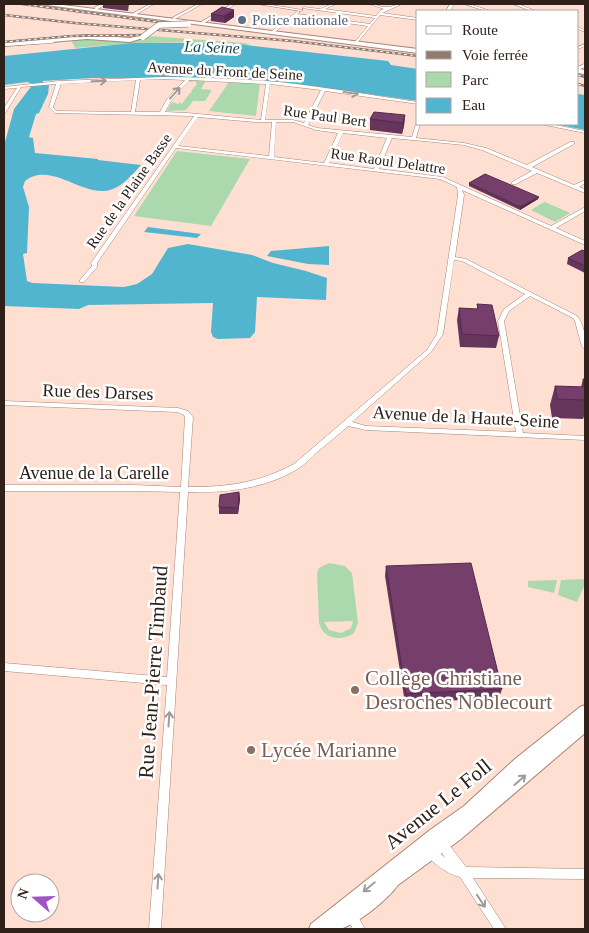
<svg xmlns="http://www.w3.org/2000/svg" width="589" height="933" font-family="Georgia,serif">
	<rect width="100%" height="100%" fill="#fedfd1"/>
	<g fill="#abd9ad" fill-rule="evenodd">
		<path d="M149,36l96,7 7,3c-59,-6 -119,-4 -177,2l-3,-6 1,-3 4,-1 47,4 12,-1z"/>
		<polygon points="190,80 206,80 201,89 212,90 205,101 193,101 186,110 167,111 172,102 178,104 181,102 181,105 190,93 192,93 191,91 197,84 195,81 189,82"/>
		<polygon points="230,81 260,83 256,116 209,111"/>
		<polygon points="177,151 250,159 211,226 134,216"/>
		<polygon points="544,202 545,202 570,213 555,222 531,210"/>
		<path d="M329,563l16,3 7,7 6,50 -4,10c-13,9 -31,6 -35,-10l-2,-50 2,-5zM353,621l-2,7 -10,5 -12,-3 -5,-8z"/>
		<polygon points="585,574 585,584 577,602 558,595 561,580 585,579"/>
		<polygon points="557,580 554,593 528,587 528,581"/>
	</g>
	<g fill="#52b5d0">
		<path d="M133,43h94l161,18 3,4 27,4v32l-128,-18 -45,-4 -153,-1 -49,3v4h6l-1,9 -9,19 -3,1 -7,23 4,1 2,15 63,6v1l43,5c-10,11 -21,25 -37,26 -25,2 -55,-29 -79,-10l-2,6 6,20 -2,46 -4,1 4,27 6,2 91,4 13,-3 15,-10 16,-26 20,-4 64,11 21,8 33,8 21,7 -1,22 -69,-3 -2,35 -5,6 -32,1 -5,-2 -2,-5 2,-29 -125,2 -9,4 -75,-3v-160l10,-37 19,-25 -6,-2 -23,3v-29z"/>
		<polygon points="578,94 585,95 585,130 555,124 578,124"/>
		<polygon points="148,227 201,234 197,238 144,232"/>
		<polygon points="329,246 329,265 308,264 267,256 271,251"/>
	</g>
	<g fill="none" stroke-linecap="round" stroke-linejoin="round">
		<defs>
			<g id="minor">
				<polygon points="62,4 67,4 65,5"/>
				<polygon points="102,4 106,4 98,9 97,11 95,11 95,7"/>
				<polygon points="150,4 154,4 135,15 132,14"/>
				<polygon points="198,4 202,4 175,19 172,18"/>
				<polygon points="232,4 236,4 204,23 201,22"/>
				<polygon points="257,4 265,4 303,10 301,11"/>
				<path d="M332,4h4l-11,5 51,7 5,-6 3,-1 -15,-5c7,0 13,4 19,3 5,0 8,-3 14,-3l-20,9 36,5v2l-38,-5 -23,28 -2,-1 13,-16 -73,-10 -20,16 -3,-1 26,-20 2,1 -3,2 73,10 5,-6 -73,-10 2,-1 16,2z"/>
				<polygon points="450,4 454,4 450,11 446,11"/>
				<polygon points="464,4 469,4 491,11 486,11"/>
				<polygon points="513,4 518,4 536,11 531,11"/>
				<polygon points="578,27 585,30 585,32 578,29"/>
				<polygon points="53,41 54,42 52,43 4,46 4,44"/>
				<polygon points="585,44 585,46 578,49 578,47"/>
				<polygon points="584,64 585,64 585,67 578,70 578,67"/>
				<path d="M163,77c38,0 77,2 115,5 47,5 93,13 140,20v2l-93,-13 -17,34 9,3 95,9 4,-13 2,-1v1h2l-4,14 48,5 22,5 41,17 43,-23h4v2l-42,23 42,18 11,-5v3l-6,4 6,2v4l-48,-20 -21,11h-4v-2l20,-11 -50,-21 -18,-5 -72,-7 -13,31 64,8 108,49 34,-19v4l-29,17 29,13v4l-123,-55 2,5 -9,62 11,2 111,57c7,9 9,21 8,33l-3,-2 -7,-26 -2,-3 -43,-22 -21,15 -5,10 19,112 62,3v4l-219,-10 -18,-4c-10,9 -21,18 -32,27 -5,5 -11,11 -17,15 -33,21 -74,25 -111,24l-27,437h-12l18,-244 -163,-14v-8l163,14 13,-185 -46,-1h-130v-6h130l47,2 4,-70 -1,-2 -7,-3 -173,-7v-4l174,7 10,3 5,6 -5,70c41,0 70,-4 106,-23l133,-114 10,-16 21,-139 -1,-8 -17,-8 -264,-31 -79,115v4l-13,15h-4v-2l12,-14 -1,-3 103,-147 -139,-3 -6,-6 7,-23 -35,3 -15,25h-2v-4l13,-20 -13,1v-2l55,-6zM163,79l22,1 -18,19 -7,13h-25l5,-32zM136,80l-5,32 -75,-1 -3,-4 8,-23zM189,80l77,4 -5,36 -74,-7 -22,-1 6,-11zM270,84l51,6 -17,33 -11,-3h-28zM198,117l57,5h17l-3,34 -91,-10zM276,122h17l23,8 22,3 -14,30 -50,-6zM343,133l44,5 -13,31 -45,-6zM454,260l8,1 63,33 -21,15 -6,12 18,111 -150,-6 -14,-4 79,-70 12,-18z"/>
				<polygon points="543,124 551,124 585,131 585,133 545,125"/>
				<path d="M440,837l4,1 22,29 119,2v10l-112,-1 33,51h-12l-34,-52c-11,-2 -31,-15 -35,-26l1,-4 4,-1 4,1 11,11 -10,-16 1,-4z"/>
				<polygon points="351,909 355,911 365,929 353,929 345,915 347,911"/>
			</g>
			<g id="major">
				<polygon points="44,4 55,4 418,49 418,53 46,5"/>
				<polygon points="87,35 130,38 143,35 146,37 130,42 87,39 4,46 4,42"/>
				<polygon points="578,69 585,70 585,74 578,73"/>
				<path d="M585,705v28l-124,106 -63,46c-11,15 -37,36 -55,43 -7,4 -26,1 -34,1l2,-5 119,-94 34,-24 51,-47 65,-52z"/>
			</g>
		</defs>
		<use href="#minor" stroke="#a98576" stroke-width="1"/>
		<use href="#major" stroke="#a98576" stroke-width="2"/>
		<use href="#minor" fill="#fff" fill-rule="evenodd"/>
		<use href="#major" fill="#fff" fill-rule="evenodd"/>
		<defs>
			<g id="rail">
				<polyline points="22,4 166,23"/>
				<polyline points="4,15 75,23 293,41 418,56"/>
				<polyline points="4,42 72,36 143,35"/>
				<polyline points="578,75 585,77"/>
				<polyline points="578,84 585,86"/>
			</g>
		</defs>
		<use href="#rail" stroke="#917b71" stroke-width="2.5"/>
		<use href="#rail" stroke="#fff" stroke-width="1" stroke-dasharray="3" stroke-linecap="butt"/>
		<defs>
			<polyline id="major-bridge" points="143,37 159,25 188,24"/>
		</defs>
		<use href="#major-bridge" stroke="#a98576" stroke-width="7" stroke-linecap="butt"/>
		<use href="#major-bridge" stroke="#fff" stroke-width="5.5"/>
	</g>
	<g fill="#65355c">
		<polygon points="103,4 129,4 128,11 103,8"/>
		<polygon points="234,10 234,17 225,23 211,21 211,14"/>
		<polygon points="405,115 404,126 402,134 370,130 370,119"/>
		<polygon points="469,183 538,199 520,210 469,186"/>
		<polygon points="585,251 585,273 567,264 568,258"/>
		<polygon points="477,304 499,336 496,348 460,347 457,320 459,308 477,309"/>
		<polygon points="583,379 585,379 585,414 583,419 552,418 550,405 555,386 581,387"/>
		<polygon points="239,492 240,499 238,514 219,514 219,507"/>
		<polygon points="386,566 502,689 499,698 405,703 385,576"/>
	</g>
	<g fill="#532b4b">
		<polygon points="234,10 234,17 225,23 224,16"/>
		<polygon points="405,115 404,126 402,134 403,123"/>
		<polygon points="539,197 538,199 520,210 520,207"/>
		<polygon points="239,492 240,499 238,514 238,508"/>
	</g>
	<g fill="#763e6b" stroke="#532b4b">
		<polygon points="222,7 234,10 224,16 211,14"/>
		<polygon points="374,112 405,115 403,123 370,119"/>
		<polygon points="485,174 539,197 520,207 469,183"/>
		<polygon points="582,250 585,251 585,266 568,258"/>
		<polygon points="477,304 492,305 499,336 462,334 459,308 478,309"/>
		<polygon points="583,379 585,379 585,400 557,399 555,386 585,387"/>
		<polygon points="239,492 238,508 219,507 220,495"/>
		<polygon points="471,563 502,689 406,694 386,566"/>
	</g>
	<defs><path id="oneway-shaft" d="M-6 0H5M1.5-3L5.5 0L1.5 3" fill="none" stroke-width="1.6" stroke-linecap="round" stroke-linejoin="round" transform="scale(1.25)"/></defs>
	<g stroke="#a19b98">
		<use href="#oneway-shaft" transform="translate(99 81) rotate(-2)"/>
		<use href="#oneway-shaft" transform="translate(175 93) rotate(-48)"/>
		<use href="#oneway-shaft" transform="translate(351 93) rotate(8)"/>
		<use href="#oneway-shaft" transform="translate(169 719) rotate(-86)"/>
		<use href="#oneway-shaft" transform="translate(520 780) rotate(-41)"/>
		<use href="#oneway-shaft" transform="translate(158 881) rotate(-86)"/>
		<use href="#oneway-shaft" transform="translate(369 887) rotate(141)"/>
		<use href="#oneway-shaft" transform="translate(481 901) rotate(57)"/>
	</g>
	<circle fill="#5c6f8a" stroke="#fff" stroke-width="2" cx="242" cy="20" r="5"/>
	<g fill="#8d6e63" stroke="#fff" stroke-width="2">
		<circle cx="355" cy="690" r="5"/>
		<circle cx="251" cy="750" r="5"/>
	</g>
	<g text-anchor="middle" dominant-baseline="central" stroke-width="5" stroke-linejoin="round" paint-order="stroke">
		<g font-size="15" fill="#4e5e75" stroke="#fff" text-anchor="start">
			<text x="252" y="20">Police nationale</text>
		</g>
		<g font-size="15" fill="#2f211a" stroke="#fff">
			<text transform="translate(225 71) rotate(3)">Avenue du Front de Seine</text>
			<text transform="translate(325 116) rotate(8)">Rue Paul Bert</text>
			<text transform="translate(388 161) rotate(8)">Rue Raoul Delattre</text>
			<text transform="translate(129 191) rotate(-55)">Rue de la Plaine Basse</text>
		</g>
		<g font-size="16" font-style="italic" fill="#123f4b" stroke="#fff">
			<text transform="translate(212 47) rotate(2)">La Seine</text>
		</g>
		<g font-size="18" fill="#2f211a" stroke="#fff">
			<text transform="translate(98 392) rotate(2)">Rue des Darses</text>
			<text transform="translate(466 417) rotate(3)">Avenue de la Haute-Seine</text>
			<text x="94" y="473">Avenue de la Carelle</text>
		</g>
		<g font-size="21" fill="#2f211a" stroke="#fff">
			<text transform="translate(153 672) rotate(-86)">Rue Jean-Pierre Timbaud</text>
			<text transform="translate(438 804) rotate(-39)">Avenue Le Foll</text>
		</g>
		<g font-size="21" fill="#785e54" stroke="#fff" text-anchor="start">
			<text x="365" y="678">Collège Christiane<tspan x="365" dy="24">Desroches Noblecourt</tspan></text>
			<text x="261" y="750">Lycée Marianne</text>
		</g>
	</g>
	<rect width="589" height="933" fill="none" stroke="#2f211a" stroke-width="10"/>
	<rect x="416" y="10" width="162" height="115" fill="#ffffff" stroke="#aca6a3"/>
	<rect x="426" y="26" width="25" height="8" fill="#ffffff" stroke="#aca6a3"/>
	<text x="462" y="35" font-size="15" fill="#2f211a">Route</text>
	<rect x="426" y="51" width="25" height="8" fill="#917b71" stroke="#aca6a3"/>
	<text x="462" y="60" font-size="15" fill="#2f211a">Voie ferrée</text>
	<rect x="426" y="72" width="25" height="15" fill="#abd9ad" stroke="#aca6a3"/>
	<text x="462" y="85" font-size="15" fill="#2f211a">Parc</text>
	<rect x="426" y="98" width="25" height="15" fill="#52b5d0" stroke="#aca6a3"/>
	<text x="462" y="110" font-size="15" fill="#2f211a">Eau</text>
	<g transform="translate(35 898) rotate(290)"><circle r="24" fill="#ffffff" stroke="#aca6a3"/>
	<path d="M0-4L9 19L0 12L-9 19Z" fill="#a352c3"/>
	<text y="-8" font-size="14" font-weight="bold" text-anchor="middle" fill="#2f211a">N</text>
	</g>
</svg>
